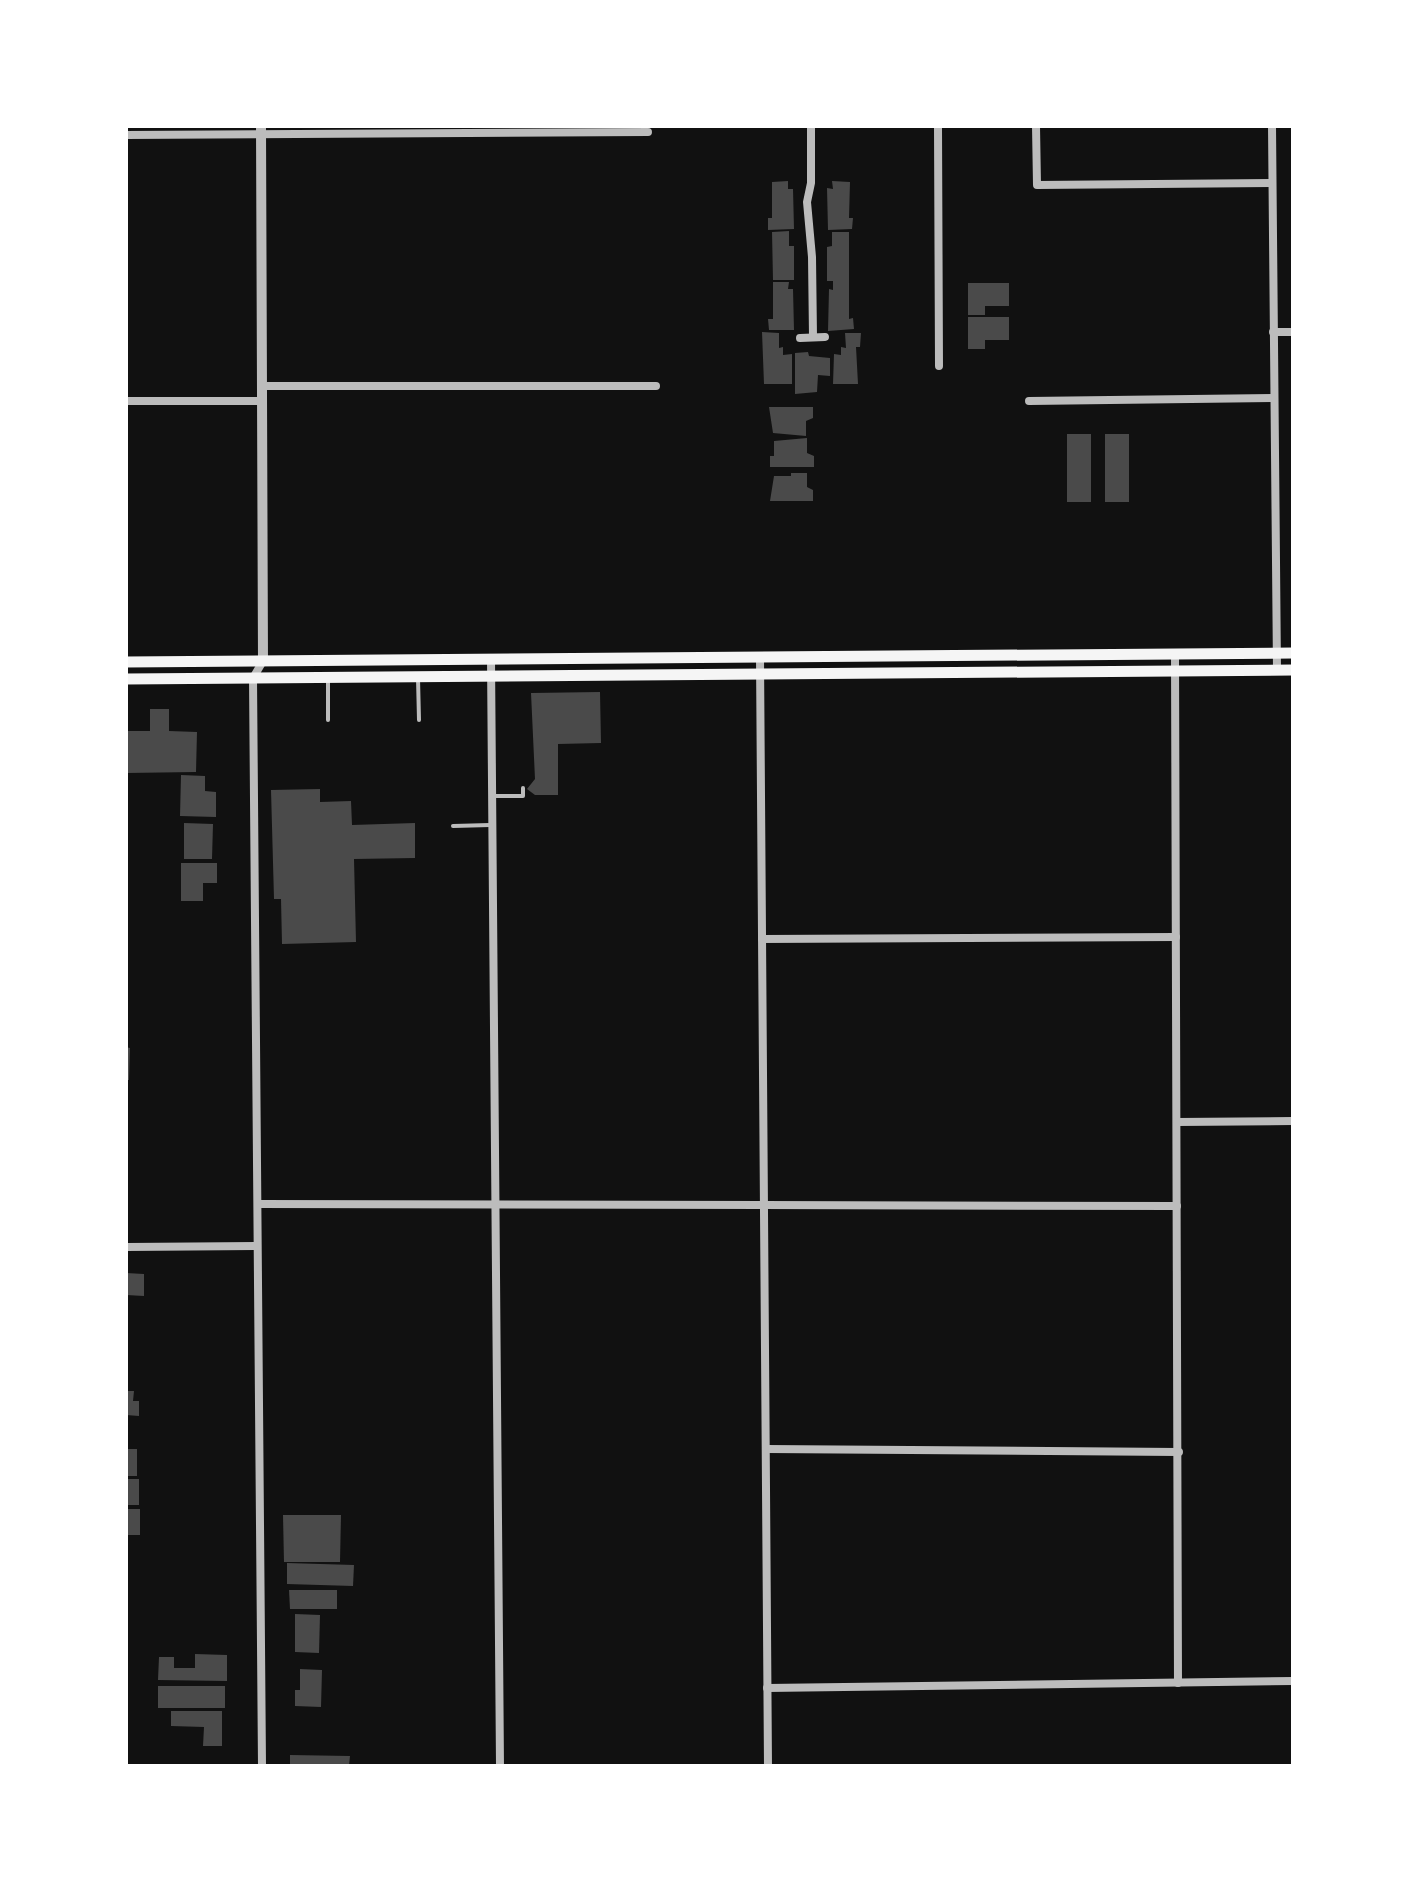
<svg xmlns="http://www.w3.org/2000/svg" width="1419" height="1892" font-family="Roboto,sans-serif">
	<rect width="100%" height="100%" fill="#111"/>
	<g fill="#4a4a4a">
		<polygon points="788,181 788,189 793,189 794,229 768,230 768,218 772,218 772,182"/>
		<polygon points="832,181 850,182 849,218 853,218 852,229 828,230 827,188 833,189"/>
		<polygon points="789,231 789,246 794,246 794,280 773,280 772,232"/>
		<polygon points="832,232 849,232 849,319 853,318 854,329 828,331 829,289 833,290 833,281 827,281 827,247 832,246"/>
		<polygon points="773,282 789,282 788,289 793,289 794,330 769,330 768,319 773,319"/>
		<polygon points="968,283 1009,283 1009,306 985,306 985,315 968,315"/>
		<polygon points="968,317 1009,317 1009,340 985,340 985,349 968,349"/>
		<polygon points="762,332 779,333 779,348 783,347 783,355 792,354 792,384 764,384"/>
		<polygon points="845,333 861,333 860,347 856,347 858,384 833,384 834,354 841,355 841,347 846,348"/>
		<polygon points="808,352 809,356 830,358 830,376 818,375 817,392 795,394 795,353"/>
		<polygon points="769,407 813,407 813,418 806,421 806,436 773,433"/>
		<rect x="1067" y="434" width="24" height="68"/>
		<rect x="1105" y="434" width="24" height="68"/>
		<polygon points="807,438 807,453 814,456 814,467 770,467 770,456 774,456 774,441"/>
		<polygon points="791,473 807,473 807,487 813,490 813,501 770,501 774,476 791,476"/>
		<polygon points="600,692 601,743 558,744 558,795 535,795 527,789 535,779 531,693"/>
		<polygon points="150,709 169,709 169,731 197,732 196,772 126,773 126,731 150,731"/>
		<polygon points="181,775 205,776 205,791 216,792 216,817 180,816"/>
		<polygon points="320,789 320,802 351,801 352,825 415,823 415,858 354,859 356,942 282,944 281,899 274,899 271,790"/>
		<polygon points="184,823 213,824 212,859 184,859"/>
		<polygon points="181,863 217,863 217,883 203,883 203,901 181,901"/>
		<polygon points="126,1047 130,1048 129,1080 126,1080"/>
		<polygon points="126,1273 144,1274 144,1296 126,1295"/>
		<polygon points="126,1391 134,1391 133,1401 139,1401 139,1416 126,1415"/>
		<rect x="126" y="1449" width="11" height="27"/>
		<rect x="126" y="1479" width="13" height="26"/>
		<rect x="126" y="1509" width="14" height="26"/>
		<polygon points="283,1515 341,1515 340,1562 284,1562"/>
		<polygon points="287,1563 354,1565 353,1586 287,1584"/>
		<polygon points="289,1590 337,1590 337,1609 290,1609"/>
		<polygon points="295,1614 320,1615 319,1653 295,1652"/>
		<polygon points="195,1654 227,1655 227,1681 158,1680 159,1657 174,1657 174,1668 195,1668"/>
		<polygon points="300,1669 322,1670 321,1707 295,1706 295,1690 300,1690"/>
		<rect x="158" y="1686" width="67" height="22"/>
		<polygon points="171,1711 222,1711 222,1746 203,1746 204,1727 171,1726"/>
		<polygon points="290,1755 350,1756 349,1766 290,1766"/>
	</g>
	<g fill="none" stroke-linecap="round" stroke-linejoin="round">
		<g stroke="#bcbcbc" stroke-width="4">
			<polyline points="418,678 419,720"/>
			<polyline points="328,680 328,720"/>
			<polyline points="494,796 523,796 523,788"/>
			<polyline points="453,826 490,825"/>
		</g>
		<g stroke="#bcbcbc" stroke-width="8">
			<polyline points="811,126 811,183 807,202 812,257 813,337"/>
			<polyline points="938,126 939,366"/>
			<polyline points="1036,126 1037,185 1271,183"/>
			<polyline points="1272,126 1277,670"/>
			<polyline points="126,135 648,132"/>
			<polyline points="1273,332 1293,332"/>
			<polyline points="800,338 825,337"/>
			<polyline points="263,386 656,386"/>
			<polyline points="126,401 263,401"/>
			<polyline points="1029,401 1273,398"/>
			<polyline points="1175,653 1178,1683"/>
			<polyline points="760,657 768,1766"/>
			<polyline points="491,659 500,1766"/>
			<polyline points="762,939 1176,937"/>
			<polyline points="1177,1122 1293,1121"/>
			<polyline points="258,1204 1177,1206"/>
			<polyline points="126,1247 256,1246"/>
			<polyline points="766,1449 1179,1452"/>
			<polyline points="767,1688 1293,1681"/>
			<polyline points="262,1766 253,678 263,661"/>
		</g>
		<polyline stroke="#bcbcbc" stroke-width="10" points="261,126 263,661"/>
		<g stroke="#f5f5f5" stroke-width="11">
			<polyline points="126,662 1293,653"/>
			<polyline points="126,679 1293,670"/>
		</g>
	</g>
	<rect width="1419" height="1892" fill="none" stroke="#ffffff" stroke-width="256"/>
</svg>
